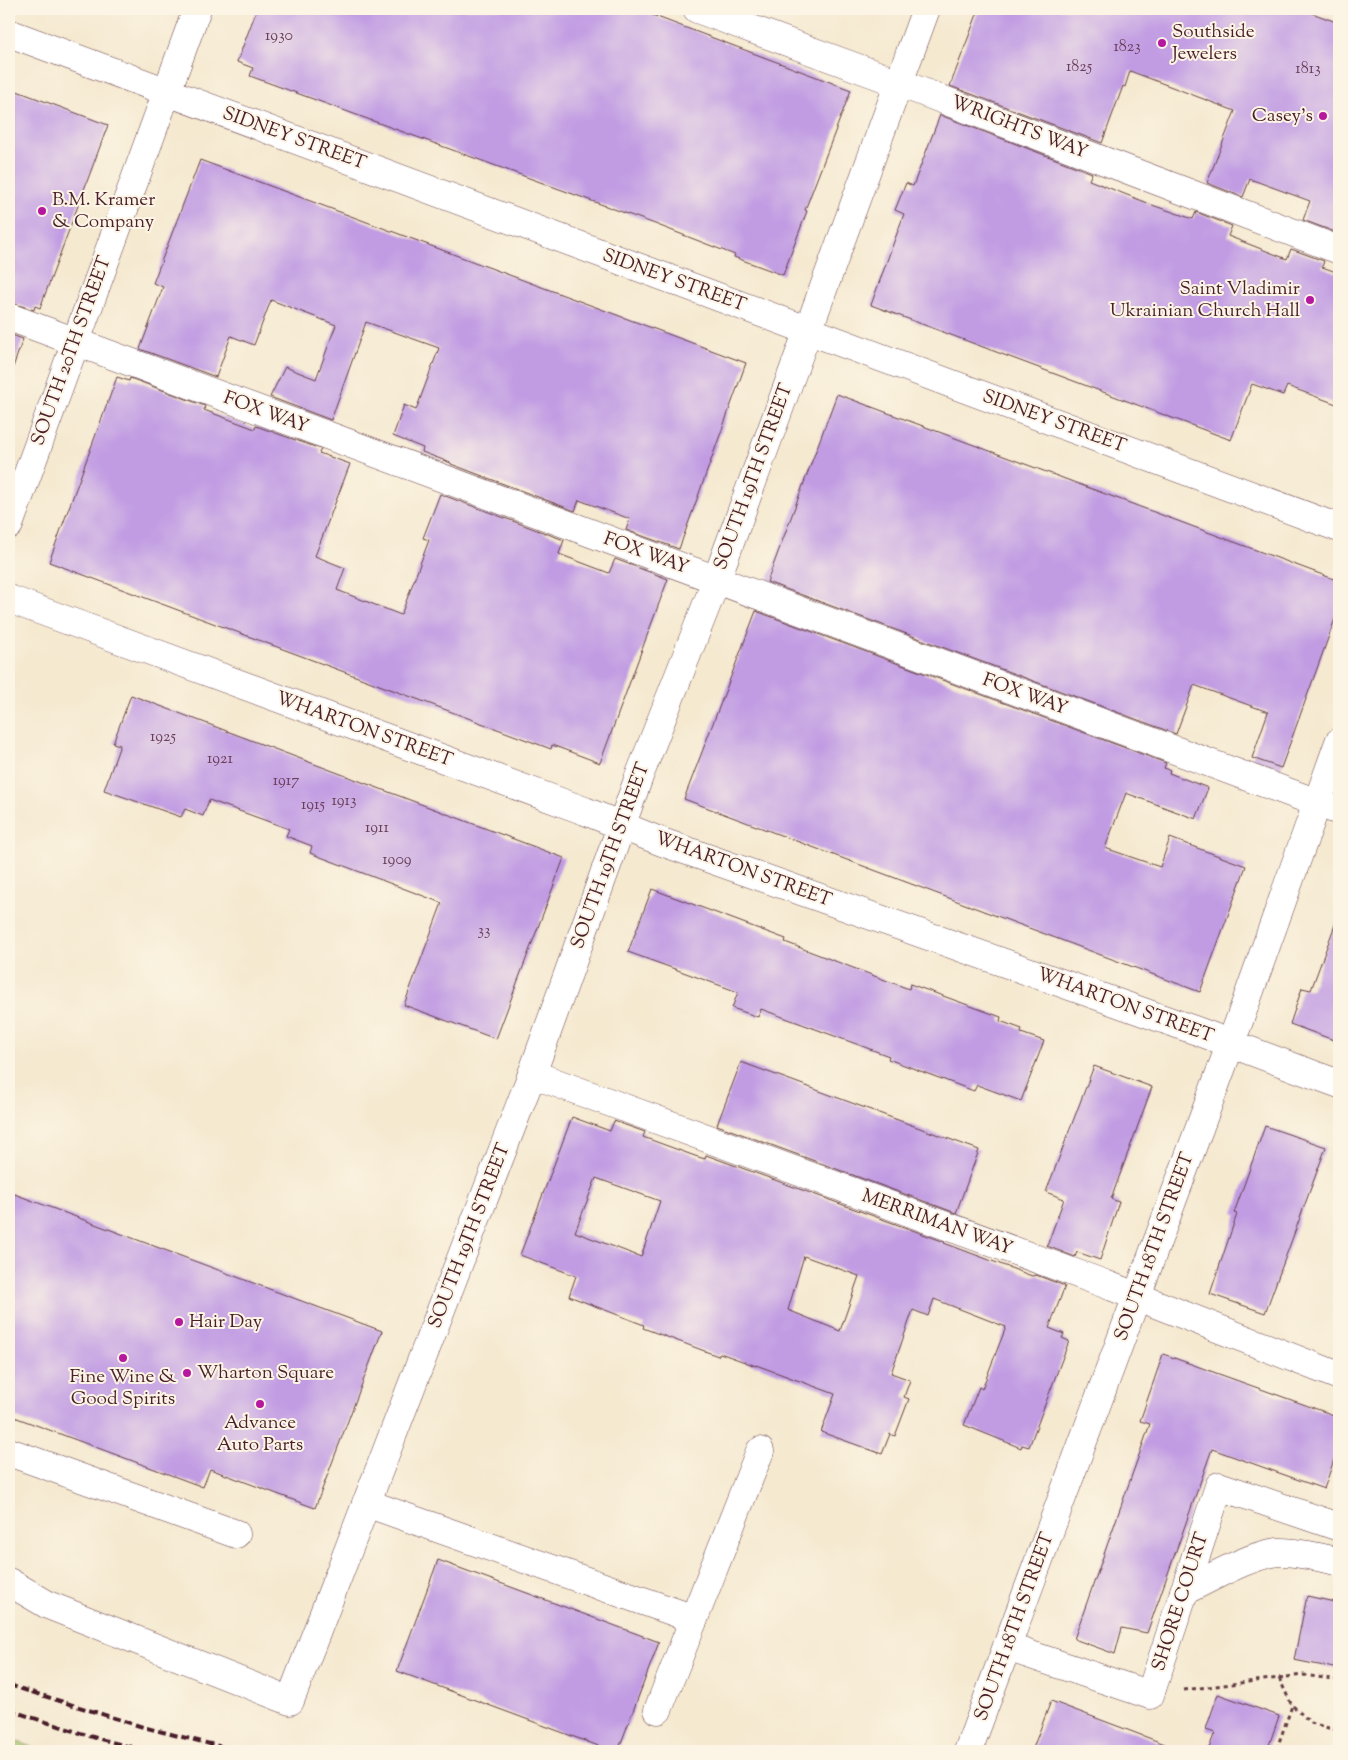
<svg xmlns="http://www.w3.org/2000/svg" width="1348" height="1760" font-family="'Sorts Mill Goudy',serif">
	<rect width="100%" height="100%" fill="#fcf5e5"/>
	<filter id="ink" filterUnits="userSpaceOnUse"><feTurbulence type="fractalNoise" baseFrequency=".02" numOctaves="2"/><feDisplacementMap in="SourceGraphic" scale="10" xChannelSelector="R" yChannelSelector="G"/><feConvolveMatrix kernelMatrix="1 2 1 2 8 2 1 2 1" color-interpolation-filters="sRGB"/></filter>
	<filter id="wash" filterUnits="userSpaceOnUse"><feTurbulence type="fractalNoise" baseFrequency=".0096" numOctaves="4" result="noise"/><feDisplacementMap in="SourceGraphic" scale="20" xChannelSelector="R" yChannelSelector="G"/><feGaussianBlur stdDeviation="1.12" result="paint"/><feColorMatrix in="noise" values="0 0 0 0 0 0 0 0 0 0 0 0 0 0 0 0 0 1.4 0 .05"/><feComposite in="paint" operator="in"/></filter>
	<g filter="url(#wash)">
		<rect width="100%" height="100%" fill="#f5e9d0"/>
		<polygon fill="#a9c86f" stroke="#7a744d" points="9,1739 42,1750 46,1751 9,1751"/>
		<g id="blocks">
			<g fill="#c19ce3" fill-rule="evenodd">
				<polygon points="257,9 636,9 851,90 805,210 807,211 783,275 734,257 735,255 655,224 250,76 253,68 237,62"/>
				<polygon points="979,9 1301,9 1339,23 1339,220 1335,232 1303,220 1310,201 1250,179 1243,197 1207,183 1235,111 1130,71 1125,87 1123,86 1102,143 950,86"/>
				<polygon points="9,88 108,125 40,308 35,306 34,310 9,302"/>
				<polygon points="940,115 1092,173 1089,180 1155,206 1193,219 1196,212 1232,226 1228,236 1287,259 1291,249 1324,261 1322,267 1339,273 1339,405 1287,386 1283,395 1252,384 1231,440 871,305 904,214 895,210 906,183 913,186"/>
				<polygon points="200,160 746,363 679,549 626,530 630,519 579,500 575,511 451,464 451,463 422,452 423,448 393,436 404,405 416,410 439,348 366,322 331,420 270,397 285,367 316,379 336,325 271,300 254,345 231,336 216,377 140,349 163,287 153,283"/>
				<polygon points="9,334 23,339 12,370 9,369"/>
				<polygon points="117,377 129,381 130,378 205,406 204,410 255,429 256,426 321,449 319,453 350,464 315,556 345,568 337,590 401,615 429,540 423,538 440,494 564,540 559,554 609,573 615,559 668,579 600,763 552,745 551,749 49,562"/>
				<polygon points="837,394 1339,581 1339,608 1281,768 1252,758 1268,712 1194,685 1176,734 767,582"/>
				<polygon points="756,611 1166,763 1164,768 1170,770 1169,773 1208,788 1196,819 1126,793 1105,848 1160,867 1170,838 1246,866 1200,992 684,799"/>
				<polygon points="131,695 564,858 496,1039 404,1005 442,903 310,853 312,846 286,836 289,829 209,800 203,816 185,809 181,817 104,790 120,745 113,743"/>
				<polygon points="652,889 786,939 785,942 877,977 909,989 910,984 1001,1017 1000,1021 1022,1029 1021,1033 1044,1041 1021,1101 977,1085 974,1091 888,1059 889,1056 761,1009 758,1017 732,1008 738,992 628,952"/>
				<polygon points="1336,922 1339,923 1339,1042 1290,1024 1302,988 1311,990"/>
				<polygon points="741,1062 979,1150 956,1213 717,1125"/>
				<polygon points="1094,1066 1152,1087 1111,1199 1119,1202 1100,1260 1077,1252 1075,1257 1047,1246 1064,1199 1046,1192"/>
				<path d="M572,1117l38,14 4,-10 31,11 -2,5 52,19 10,3 1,-4 239,87 -1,1 88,33 4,-1 29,11 -16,42 15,6 -2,4 7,3 -40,106 -7,-2 -1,3 -57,-23 15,-38 3,2 24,-62 -72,-28 -6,17 -15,-6 -22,63 19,7 -6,17 5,2 -14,37 -5,-2 -8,20 -61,-22 14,-38 -79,-29v1l-36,-13 -2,3 -75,-28 1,-3 -75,-29 7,-20 -56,-21zM596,1178l64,23 -19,56 -66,-25zM804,1256l55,20 -19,55 -52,-21z"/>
				<polygon points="1265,1126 1326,1147 1265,1313 1210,1294 1237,1214 1234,1213"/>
				<polygon points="9,1192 382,1331 315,1508 210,1469 203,1487 9,1415"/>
				<polygon points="1163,1354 1339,1417 1339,1445 1324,1489 1212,1449 1147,1633 1122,1628 1115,1654 1074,1639 1150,1424 1140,1421"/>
				<polygon points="438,1560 659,1642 618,1751 612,1751 397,1671"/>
				<polygon points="1307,1596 1339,1603 1339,1669 1294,1660"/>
				<polygon points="1218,1694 1279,1716 1267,1751 1208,1751 1215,1732 1206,1729"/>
				<polygon points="1051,1701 1178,1749 1177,1751 1032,1751"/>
			</g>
		</g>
	</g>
	<g filter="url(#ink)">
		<use href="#blocks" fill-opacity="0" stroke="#643d44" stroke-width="1"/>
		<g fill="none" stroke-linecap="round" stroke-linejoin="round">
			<defs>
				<g id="minor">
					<polyline points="697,9 899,83 1339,250"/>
					<polyline points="9,33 1339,528"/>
					<polyline points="9,317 1339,811"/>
					<polyline points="9,525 197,9"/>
					<polyline points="9,599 585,811 662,842 1197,1031 1339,1084"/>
					<polyline points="532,1074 1105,1284 1339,1376"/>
					<polyline points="9,1452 236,1534"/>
					<polyline points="366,1503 694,1619"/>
					<polyline points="9,1582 48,1605 290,1701 532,1074 640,774 716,581 926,9"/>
					<path d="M1184,1591c28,-13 63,-35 94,-39 14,-1 47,6 61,10"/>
					<polyline points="1007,1647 1150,1695 1219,1486 1339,1527"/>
					<polyline points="658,1710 760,1451"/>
					<polyline points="968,1751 1241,1016 1339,742"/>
				</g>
			</defs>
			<use href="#minor" stroke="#643d44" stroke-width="29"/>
			<g stroke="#643d44" stroke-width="3" stroke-dasharray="4 4" stroke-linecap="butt">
				<polyline points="1279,1678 1303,1675 1339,1680"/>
				<polyline points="1184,1690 1279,1678 1292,1706 1278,1745 1280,1751"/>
				<polyline points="1293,1706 1311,1723 1339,1731"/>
			</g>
			<use href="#minor" stroke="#fff" stroke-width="28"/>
			<g stroke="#4a1f2b" stroke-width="4" stroke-dasharray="8 4" stroke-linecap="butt">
				<polyline points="9,1685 143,1727 238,1751"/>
				<polyline points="9,1710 96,1738 147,1751"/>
			</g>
		</g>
	</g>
	<g fill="#b5179e" stroke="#fcf5e5" stroke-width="2">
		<circle cx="1162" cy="43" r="5"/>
		<circle cx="1323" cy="116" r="5"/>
		<circle cx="42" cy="211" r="5"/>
		<circle cx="1310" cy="300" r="5"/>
		<circle cx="179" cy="1322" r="5"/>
		<circle cx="123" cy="1358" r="5"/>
		<circle cx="187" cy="1373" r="5"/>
		<circle cx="260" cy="1404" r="5"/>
	</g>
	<g text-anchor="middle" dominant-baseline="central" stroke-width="4" stroke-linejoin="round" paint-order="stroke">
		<g font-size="16" fill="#683e59">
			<text x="279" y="36">1930</text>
			<text x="1127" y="47">1823</text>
			<text x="1079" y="67">1825</text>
			<text x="1308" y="69">1813</text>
			<text x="163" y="737">1925</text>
			<text x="220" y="759">1921</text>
			<text x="286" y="781">1917</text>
			<text x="344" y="801">1913</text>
			<text x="313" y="805">1915</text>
			<text x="377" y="828">1911</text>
			<text x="397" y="860">1909</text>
			<text x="484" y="931">33</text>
		</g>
		<g font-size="19" fill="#4a1f2b" stroke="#fcf5e5" text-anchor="start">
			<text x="1172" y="32">Southside<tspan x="1172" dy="22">Jewelers</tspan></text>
			<text x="1313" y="116" text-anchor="end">Casey's</text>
			<text x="52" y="200">B.M. Kramer<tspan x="52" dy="22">&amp; Company</tspan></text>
			<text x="1300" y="289" text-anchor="end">Saint Vladimir<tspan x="1300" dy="22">Ukrainian Church Hall</tspan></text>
			<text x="189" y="1322">Hair Day</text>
			<text x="197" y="1373">Wharton Square</text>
			<text x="123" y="1377" text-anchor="middle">Fine Wine &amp;<tspan x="123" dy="22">Good Spirits</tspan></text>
			<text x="260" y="1423" text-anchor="middle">Advance<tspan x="260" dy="22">Auto Parts</tspan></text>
		</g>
		<g font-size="19" fill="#4a1f2b" stroke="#fcf5e5">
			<text transform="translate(1019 128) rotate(21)">WRIGHTS WAY</text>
			<text transform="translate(294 139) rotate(20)">SIDNEY STREET</text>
			<text transform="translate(674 281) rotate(20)">SIDNEY STREET</text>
			<text transform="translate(72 351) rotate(-70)">SOUTH 20TH STREET</text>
			<text transform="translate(266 413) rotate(20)">FOX WAY</text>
			<text transform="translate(1054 422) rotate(20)">SIDNEY STREET</text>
			<text transform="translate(754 477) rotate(-70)">SOUTH 19TH STREET</text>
			<text transform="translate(646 554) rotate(20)">FOX WAY</text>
			<text transform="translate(1025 695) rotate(20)">FOX WAY</text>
			<text transform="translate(364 730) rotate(20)">WHARTON STREET</text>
			<text transform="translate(611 856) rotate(-70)">SOUTH 19TH STREET</text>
			<text transform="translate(743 870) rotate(20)">WHARTON STREET</text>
			<text transform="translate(1125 1006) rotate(20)">WHARTON STREET</text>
			<text transform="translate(937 1223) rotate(20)">MERRIMAN WAY</text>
			<text transform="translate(470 1236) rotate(-69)">SOUTH 19TH STREET</text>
			<text transform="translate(1155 1247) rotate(-70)">SOUTH 18TH STREET</text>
			<text transform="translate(1181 1602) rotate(-72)">SHORE COURT</text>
			<text transform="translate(1015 1627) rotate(-70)">SOUTH 18TH STREET</text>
		</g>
	</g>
	<rect width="1348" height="1760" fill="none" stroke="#fcf5e5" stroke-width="30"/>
</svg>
